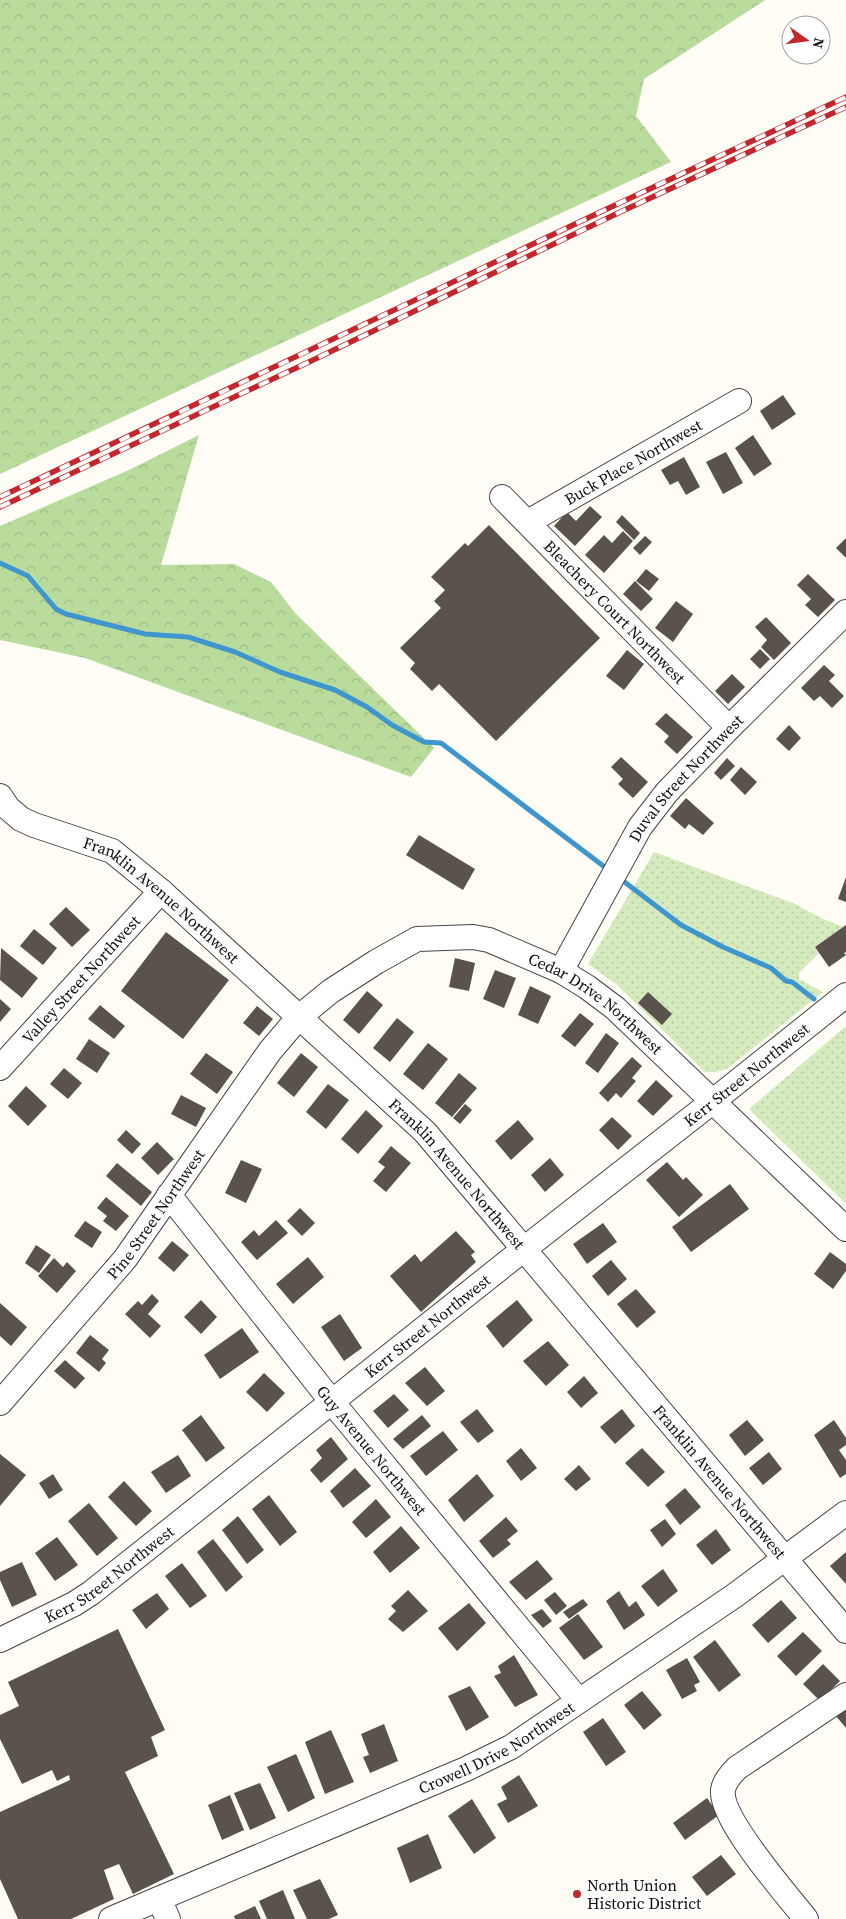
<svg xmlns="http://www.w3.org/2000/svg" width="846" height="1919" font-family="'Source Serif 4',serif">
	<defs>
		<pattern id="grass-dots" width="8" height="8" patternUnits="userSpaceOnUse" patternTransform="scale(1.25)"><rect width="8" height="8" fill="#d5ebbd"/><path d="M2 2h.1M6 6h.1" fill="none" stroke="#b6c8a1" stroke-width="1.8" stroke-linecap="round"/></pattern>
		<pattern id="forest-crowns" width="20" height="18" patternUnits="userSpaceOnUse" patternTransform="scale(1.25)"><rect width="20" height="18" fill="#b9dc9c"/><path d="M2 6a3 3 0 1 1 6 0M12 15a3 3 0 1 1 6 0" fill="none" stroke="#9ebc85"/></pattern>
	</defs>
	<rect width="100%" height="100%" fill="#fffdf5"/>
	<g fill="url(#grass-dots)">
		<polygon points="654,852 795,904 821,918 843,927 815,947 819,953 799,973 799,979 823,992 727,1069 715,1072 705,1072 616,984 588,964"/>
		<polygon points="846,1026 846,1204 749,1109"/>
	</g>
	<g fill="url(#forest-crowns)">
		<polygon points="0,0 765,0 644,79 636,116 671,162 0,474"/>
		<polygon points="199,435 161,565 234,564 271,582 296,614 434,748 411,777 85,658 0,640 0,526 129,470"/>
	</g>
	<g fill="none" stroke-linecap="round" stroke-linejoin="round">
		<g stroke="#3f96cf" stroke-width="5">
			<polyline points="0,563 28,576 56,609 66,614 145,634 188,637 235,652 280,672 335,690 367,707 392,725 424,742 441,743 610,871"/>
			<polyline points="618,877 681,925 723,947 771,968 786,981 792,982 814,999"/>
		</g>
	</g>
	<g fill="#5a524d">
		<polygon points="783,395 796,414 772,430 760,411"/>
		<polygon points="753,435 772,464 754,476 735,448"/>
		<polygon points="726,452 743,483 723,494 706,462"/>
		<polygon points="684,457 700,487 686,495 678,481 670,485 661,470"/>
		<polygon points="590,506 602,517 575,546 554,526 567,512 576,521"/>
		<polygon points="622,515 640,533 634,540 616,522"/>
		<polygon points="489,525 600,638 496,741 439,684 432,691 410,669 415,663 400,648 441,608 434,601 445,590 431,577 465,543 468,546"/>
		<polygon points="623,531 633,541 604,573 585,555 604,535 612,543"/>
		<polygon points="645,536 652,542 640,555 633,548"/>
		<polygon points="846,538 846,558 836,548"/>
		<polygon points="646,569 659,579 649,591 636,581"/>
		<polygon points="808,574 835,600 818,617 805,605 811,599 797,585"/>
		<polygon points="635,581 653,599 641,611 623,594"/>
		<polygon points="676,601 693,614 673,642 655,628"/>
		<polygon points="766,617 791,643 774,660 761,647 767,640 755,627"/>
		<polygon points="760,649 770,659 760,669 750,659"/>
		<polygon points="627,650 644,664 624,690 606,676"/>
		<polygon points="824,665 835,675 829,681 844,696 832,708 820,696 814,701 801,688"/>
		<polygon points="732,674 745,687 728,704 715,691"/>
		<polygon points="666,713 693,737 677,754 664,742 669,736 655,724"/>
		<polygon points="789,725 801,738 789,751 776,739"/>
		<polygon points="621,757 648,782 633,798 618,784 623,779 611,767"/>
		<polygon points="727,758 735,766 721,780 714,773"/>
		<polygon points="741,767 757,782 745,795 730,780"/>
		<polygon points="686,798 714,823 703,835 689,824 685,829 670,816"/>
		<polygon points="419,835 475,869 463,890 406,855"/>
		<polygon points="846,877 846,902 838,899"/>
		<polygon points="66,907 90,930 72,947 49,924"/>
		<polygon points="846,925 846,952 844,953 846,955 829,967 815,947"/>
		<polygon points="34,929 57,948 43,965 20,946"/>
		<polygon points="166,932 229,980 183,1039 121,991"/>
		<polygon points="1,948 38,978 22,998 0,980"/>
		<polygon points="455,958 475,963 469,991 449,987"/>
		<polygon points="495,970 516,978 504,1008 483,999"/>
		<polygon points="530,986 551,996 538,1024 518,1015"/>
		<polygon points="367,991 383,1005 359,1034 343,1020"/>
		<polygon points="648,992 672,1014 662,1025 638,1003"/>
		<polygon points="0,999 11,1009 0,1022"/>
		<polygon points="100,1005 125,1026 114,1039 88,1019"/>
		<polygon points="257,1006 273,1019 259,1036 243,1023"/>
		<polygon points="580,1013 594,1024 575,1047 561,1036"/>
		<polygon points="397,1018 414,1032 390,1062 373,1048"/>
		<polygon points="606,1033 619,1043 598,1073 585,1063"/>
		<polygon points="89,1039 110,1053 97,1073 76,1059"/>
		<polygon points="428,1043 448,1059 423,1090 403,1074"/>
		<polygon points="206,1053 233,1072 217,1094 190,1074"/>
		<polygon points="301,1053 318,1067 294,1097 277,1083"/>
		<polygon points="632,1057 642,1066 632,1078 636,1081 621,1098 616,1093 608,1102 599,1093"/>
		<polygon points="64,1068 82,1083 68,1099 50,1084"/>
		<polygon points="459,1073 477,1088 452,1117 435,1103"/>
		<polygon points="656,1080 673,1096 653,1116 637,1101"/>
		<polygon points="328,1084 349,1100 326,1129 306,1112"/>
		<polygon points="26,1086 47,1106 28,1126 8,1106"/>
		<polygon points="181,1095 206,1108 196,1127 171,1114"/>
		<polygon points="465,1104 472,1110 460,1124 453,1118"/>
		<polygon points="366,1110 383,1126 358,1154 341,1139"/>
		<polygon points="612,1117 632,1136 618,1150 599,1130"/>
		<polygon points="518,1120 534,1139 511,1160 495,1141"/>
		<polygon points="126,1130 141,1144 132,1154 117,1140"/>
		<polygon points="157,1142 174,1159 158,1175 141,1158"/>
		<polygon points="391,1146 411,1163 386,1192 373,1181 385,1167 378,1162"/>
		<polygon points="550,1158 564,1175 545,1192 531,1175"/>
		<polygon points="241,1160 262,1169 246,1203 225,1193"/>
		<polygon points="667,1162 683,1180 686,1177 703,1195 679,1217 646,1180"/>
		<polygon points="117,1163 152,1192 141,1206 106,1176"/>
		<polygon points="730,1184 749,1209 691,1252 672,1227"/>
		<polygon points="106,1197 129,1216 116,1231 103,1221 107,1216 97,1208"/>
		<polygon points="300,1208 315,1223 302,1236 287,1221"/>
		<polygon points="276,1220 288,1233 257,1260 241,1242 254,1230 259,1236"/>
		<polygon points="85,1221 102,1232 92,1248 74,1236"/>
		<polygon points="603,1223 617,1242 587,1264 573,1244"/>
		<polygon points="456,1231 475,1252 471,1255 476,1262 421,1312 390,1276 415,1254 421,1262"/>
		<polygon points="172,1241 189,1255 174,1272 158,1258"/>
		<polygon points="36,1245 51,1255 39,1273 25,1263"/>
		<polygon points="830,1252 846,1264 846,1271 833,1289 814,1274"/>
		<polygon points="308,1257 324,1277 293,1304 276,1284"/>
		<polygon points="54,1258 63,1267 67,1262 76,1271 57,1293 38,1276"/>
		<polygon points="611,1260 627,1279 608,1296 592,1276"/>
		<polygon points="636,1289 656,1312 637,1328 617,1304"/>
		<polygon points="152,1294 159,1301 148,1314 161,1326 150,1338 125,1314 138,1301 142,1305"/>
		<polygon points="201,1300 217,1317 201,1334 184,1317"/>
		<polygon points="517,1300 533,1320 503,1348 486,1326"/>
		<polygon points="0,1303 27,1327 11,1346 0,1336"/>
		<polygon points="340,1314 362,1348 344,1361 321,1327"/>
		<polygon points="242,1328 259,1352 220,1379 204,1355"/>
		<polygon points="90,1335 109,1350 102,1359 106,1363 99,1372 76,1353"/>
		<polygon points="548,1341 569,1365 546,1386 523,1361"/>
		<polygon points="65,1360 85,1378 75,1389 54,1371"/>
		<polygon points="425,1367 445,1391 427,1406 405,1383"/>
		<polygon points="264,1373 285,1393 267,1412 246,1392"/>
		<polygon points="584,1376 598,1393 581,1408 567,1392"/>
		<polygon points="394,1394 409,1410 388,1428 373,1411"/>
		<polygon points="477,1409 494,1431 478,1443 460,1422"/>
		<polygon points="622,1409 635,1426 615,1444 600,1427"/>
		<polygon points="201,1415 225,1448 206,1462 182,1430"/>
		<polygon points="422,1415 431,1426 403,1449 393,1439"/>
		<polygon points="747,1420 764,1440 745,1456 729,1435"/>
		<polygon points="834,1420 846,1438 846,1445 839,1450 846,1460 846,1474 840,1478 814,1435"/>
		<polygon points="443,1431 458,1450 426,1476 410,1456"/>
		<polygon points="331,1437 348,1459 321,1483 310,1470 322,1458 316,1450"/>
		<polygon points="521,1448 537,1468 521,1481 506,1461"/>
		<polygon points="642,1448 665,1472 648,1487 625,1463"/>
		<polygon points="769,1452 782,1469 763,1485 749,1468"/>
		<polygon points="0,1454 26,1475 0,1506"/>
		<polygon points="178,1455 191,1476 166,1493 151,1472"/>
		<polygon points="579,1465 591,1479 576,1491 564,1479"/>
		<polygon points="355,1468 371,1486 343,1508 330,1491"/>
		<polygon points="53,1474 63,1490 49,1499 39,1483"/>
		<polygon points="477,1474 494,1496 464,1522 448,1500"/>
		<polygon points="124,1481 152,1511 136,1526 108,1497"/>
		<polygon points="685,1488 701,1507 680,1525 665,1505"/>
		<polygon points="269,1495 297,1532 280,1546 252,1509"/>
		<polygon points="376,1499 391,1517 366,1538 352,1522"/>
		<polygon points="89,1503 118,1538 97,1556 68,1521"/>
		<polygon points="238,1516 264,1550 247,1564 222,1530"/>
		<polygon points="506,1517 518,1531 507,1540 511,1544 493,1558 479,1541"/>
		<polygon points="665,1519 676,1534 662,1547 650,1530"/>
		<polygon points="401,1526 420,1548 390,1573 373,1552"/>
		<polygon points="716,1529 731,1550 712,1565 696,1545"/>
		<polygon points="57,1537 78,1565 55,1581 35,1553"/>
		<polygon points="213,1539 243,1577 226,1592 197,1552"/>
		<polygon points="846,1552 846,1584 830,1566"/>
		<polygon points="537,1560 553,1579 526,1600 509,1582"/>
		<polygon points="22,1562 37,1595 12,1607 0,1580 0,1572"/>
		<polygon points="182,1563 207,1596 190,1608 165,1576"/>
		<polygon points="663,1569 678,1591 658,1607 641,1586"/>
		<polygon points="408,1590 428,1611 403,1632 388,1619 396,1611 391,1606"/>
		<polygon points="619,1591 629,1607 636,1601 645,1615 624,1630 606,1601"/>
		<polygon points="555,1592 567,1606 556,1615 544,1600"/>
		<polygon points="157,1593 169,1609 146,1629 132,1610"/>
		<polygon points="583,1599 588,1605 569,1619 563,1612"/>
		<polygon points="781,1600 797,1618 768,1643 752,1625"/>
		<polygon points="469,1603 486,1623 457,1651 438,1628"/>
		<polygon points="542,1609 552,1621 543,1628 531,1615"/>
		<polygon points="578,1614 603,1647 584,1660 559,1628"/>
		<polygon points="118,1629 165,1730 151,1737 158,1756 125,1772 174,1874 133,1894 119,1864 104,1870 114,1899 71,1919 18,1919 0,1879 0,1812 70,1780 69,1775 57,1781 52,1770 22,1784 0,1739 0,1715 19,1706 8,1682"/>
		<polygon points="803,1632 822,1651 796,1676 777,1656"/>
		<polygon points="715,1640 741,1675 719,1692 693,1657"/>
		<polygon points="514,1655 538,1695 515,1707 494,1676 501,1673 498,1666"/>
		<polygon points="687,1658 700,1682 694,1685 697,1691 682,1699 666,1670"/>
		<polygon points="823,1664 840,1681 820,1701 803,1684"/>
		<polygon points="470,1686 489,1717 466,1731 448,1696"/>
		<polygon points="642,1691 662,1715 644,1730 624,1705"/>
		<polygon points="846,1706 846,1728 835,1715"/>
		<polygon points="603,1718 626,1752 606,1766 583,1732"/>
		<polygon points="384,1724 398,1761 370,1773 363,1757 369,1755 361,1734"/>
		<polygon points="331,1730 354,1782 325,1794 305,1742"/>
		<polygon points="296,1754 315,1798 288,1812 267,1767"/>
		<polygon points="519,1775 538,1806 508,1823 497,1804 507,1799 501,1787"/>
		<polygon points="260,1783 276,1818 250,1830 234,1793"/>
		<polygon points="230,1795 244,1830 222,1840 208,1805"/>
		<polygon points="707,1798 719,1815 685,1840 673,1823"/>
		<polygon points="472,1799 496,1838 474,1854 448,1816"/>
		<polygon points="428,1834 442,1868 410,1883 397,1848"/>
		<polygon points="721,1855 736,1874 707,1896 692,1877"/>
		<polygon points="320,1879 338,1915 329,1919 307,1919 293,1890"/>
		<polygon points="283,1890 295,1919 267,1919 259,1901"/>
		<polygon points="255,1906 261,1919 235,1919 234,1916"/>
	</g>
	<g fill="none" stroke-linecap="round" stroke-linejoin="round">
		<defs>
			<g id="minor">
				<path id="s1" d="M502,497l227,231"/>
				<path id="s2" d="M528,522l211,-121"/>
				<path id="s3" d="M0,796l8,12 13,11 13,6 78,26 49,40 264,241 421,499"/>
				<path id="s4" d="M561,971l79,-144 27,-35 62,-64 117,-116"/>
				<path id="s5" d="M0,1068l161,-177"/>
				<path id="s6" d="M169,1195l163,207 247,299"/>
				<path id="s7" d="M0,1403l125,-144 145,-208 29,-34 32,-26 45,-29 41,-23 56,-2 16,3 72,31 26,16 28,21 231,221"/>
				<path id="s8" d="M0,1640l74,-36 17,-11 428,-340 193,-151 134,-107"/>
				<polyline points="159,1899 168,1919"/>
				<path id="s9" d="M111,1919l355,-150 45,-22 223,-151 112,-83"/>
				<path d="M806,1919c-19,-24 -87,-101 -83,-129 1,-8 9,-17 14,-22l109,-73"/>
			</g>
		</defs>
		<use href="#minor" stroke="#444" stroke-width="26"/>
		<use href="#minor" stroke="#fff" stroke-width="24"/>
		<defs>
			<g id="rail">
				<path d="M0,497c283,-133 563,-269 846,-400"/>
				<polyline points="0,507 311,361 616,214 846,107"/>
			</g>
		</defs>
		<use href="#rail" stroke="#c4262e" stroke-width="5.5"/>
		<use href="#rail" stroke="#fff" stroke-width="4" stroke-dasharray="11" stroke-linecap="butt"/>
	</g>
	<circle fill="#c4262e" stroke="#fff" stroke-width="2" cx="577" cy="1894" r="5"/>
	<g text-anchor="middle" dominant-baseline="central" stroke-width="5" stroke-linejoin="round" paint-order="stroke">
		<g font-size="16" fill="#111" stroke="#fff">
			<text stroke="none"><textPath href="#s2" startOffset="121">Buck Place Northwest</textPath></text>
			<text stroke="none"><textPath href="#s1" startOffset="161">Bleachery Court Northwest</textPath></text>
			<text stroke="none"><textPath href="#s4" startOffset="231">Duval Street Northwest</textPath></text>
			<text stroke="none"><textPath href="#s3" startOffset="196">Franklin Avenue Northwest</textPath></text>
			<text stroke="none"><textPath href="#s5" startOffset="120">Valley Street Northwest</textPath></text>
			<text stroke="none"><textPath href="#s7" startOffset="828">Cedar Drive Northwest</textPath></text>
			<text stroke="none"><textPath href="#s8" startOffset="938">Kerr Street Northwest</textPath></text>
			<text stroke="none"><textPath href="#s3" startOffset="601">Franklin Avenue Northwest</textPath></text>
			<text stroke="none"><textPath href="#s7" startOffset="245">Pine Street Northwest</textPath></text>
			<text stroke="none"><textPath href="#s8" startOffset="532">Kerr Street Northwest</textPath></text>
			<text stroke="none"><textPath href="#s6" startOffset="326">Guy Avenue Northwest</textPath></text>
			<text stroke="none"><textPath href="#s3" startOffset="1006">Franklin Avenue Northwest</textPath></text>
			<text stroke="none"><textPath href="#s8" startOffset="128">Kerr Street Northwest</textPath></text>
			<text stroke="none"><textPath href="#s9" startOffset="422">Crowell Drive Northwest</textPath></text>
		</g>
		<g font-size="16" fill="#111" stroke="#fff" text-anchor="start">
			<text x="587" y="1885">North Union<tspan x="587" dy="18">Historic District</tspan></text>
		</g>
	</g>
	<g transform="translate(806 40) rotate(104)"><circle r="24" fill="#ffffff" stroke="#a0a0a0"/>
	<path d="M0-4L9 19L0 12L-9 19Z" fill="#c4262e"/>
	<text y="-8" font-size="14" font-weight="bold" text-anchor="middle" fill="#111111">N</text>
	</g>
</svg>
